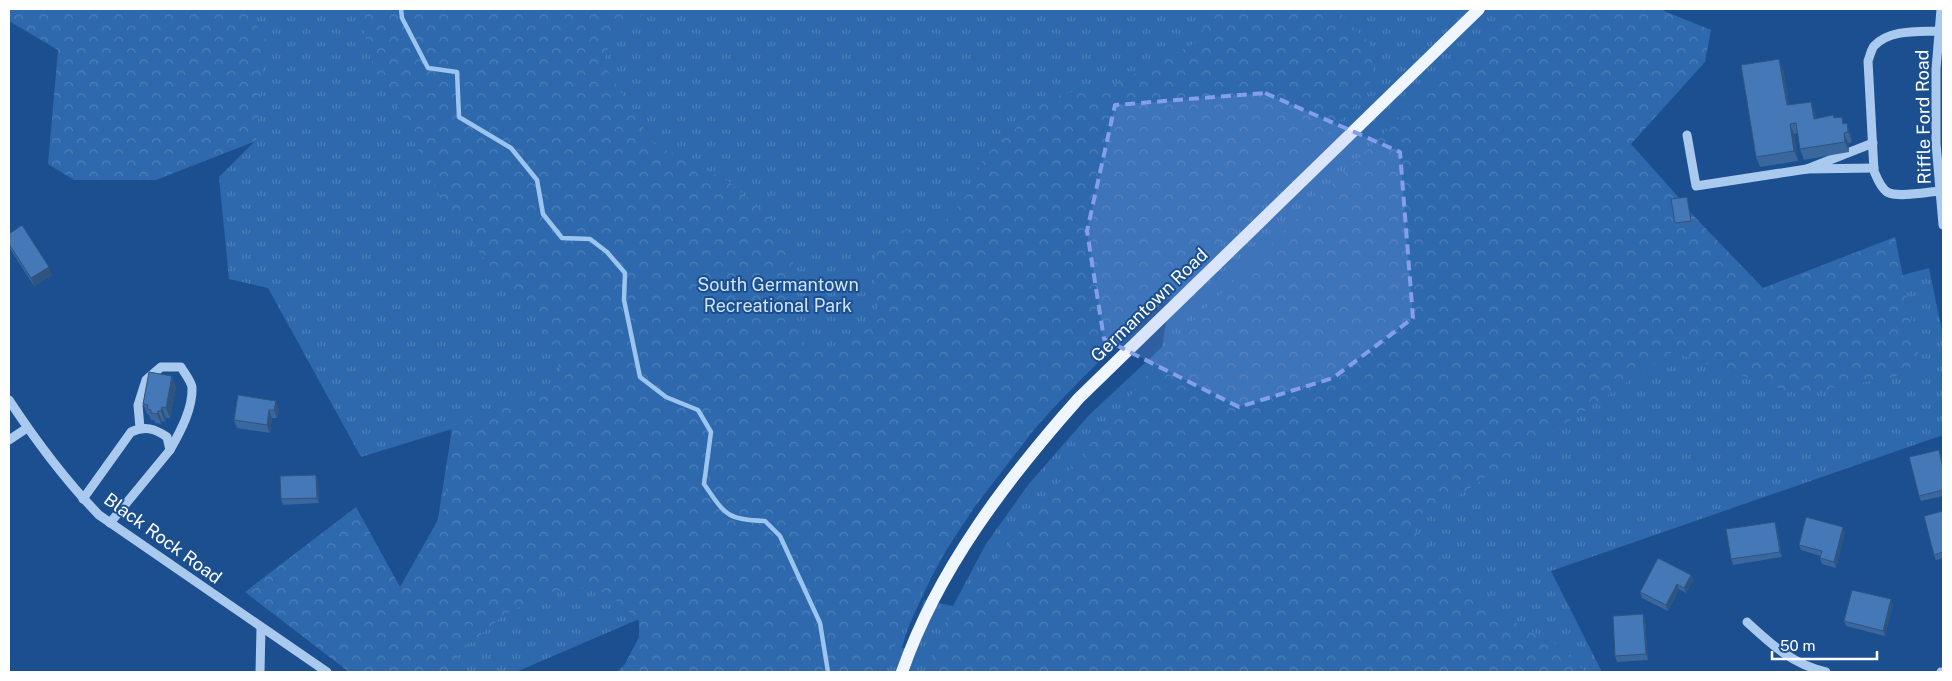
<svg xmlns="http://www.w3.org/2000/svg" width="1952" height="681" font-family="'Public Sans',sans-serif">
	<defs>
		<pattern id="grass-tufts" width="24" height="20" patternUnits="userSpaceOnUse" patternTransform="scale(1.25)"><rect width="24" height="20" fill="#2e69ad"/><path d="M3 7l-1-3M5 7V3M7 7l1-3M15 17l-1-3M17 17v-4M19 17l1-3" fill="none" stroke="#4d80b9"/></pattern>
		<pattern id="forest-crowns" width="20" height="18" patternUnits="userSpaceOnUse" patternTransform="scale(1.25)"><rect width="20" height="18" fill="#2e69ad"/><path d="M2 6a3 3 0 1 1 6 0M12 15a3 3 0 1 1 6 0" fill="none" stroke="#4d80b9"/></pattern>
	</defs>
	<rect width="100%" height="100%" fill="#1b4f8f"/>
	<path fill="url(#grass-tufts)" fill-rule="evenodd" d="M212,9h1339l-10,64 210,242 178,-47 14,68v99l-392,136 51,101h-894l31,-96 -223,96h-102l38,-243 -91,28 -93,-169 -39,-9 -10,-102 37,-37zM1170,298l-8,49 -73,68 -61,70 -42,59 -33,62 -29,-6 -16,48h-6c4,-18 13,-36 21,-53 42,-91 117,-179 190,-247 18,-17 37,-36 57,-50z"/>
	<g fill="url(#forest-crowns)">
		<polygon points="9,9 243,9 266,38 256,141 156,180 74,180 48,164 58,50 9,21"/>
		<path d="M358,9h293l-40,29 -7,23 6,14 44,69 74,37 52,44 13,33 5,78 14,14 18,-1 31,-17 17,-24 -6,-36 4,-19 17,-20 51,-11 22,-26 18,-38 36,-39 21,-18 37,-11 33,-4 88,-45c5,-11 6,-21 2,-32h61l18,5 23,-5 35,2 32,33 4,32 -12,22 -123,129 -102,96 -94,95 -67,87 -46,69 -49,98h-264l8,-8 14,-27v-16l-31,-28 -35,-6 -26,7 -42,20 -44,37 -11,21h-101l-104,-80 111,-85 44,80 48,-85 -3,-26 7,-45h-2l8,-10 92,-27 11,-21 -9,-29 -16,-28 -47,-51 -46,-61 -51,-111 -18,-24z"/>
		<polygon points="1510,9 1665,9 1664,11 1711,30 1705,62 1631,144 1681,200 1691,224 1690,212 1763,288 1895,237 1922,371 1800,395 1672,352 1412,527 1485,607 1556,644 1586,672 927,672 945,623 1180,334"/>
	</g>
	<g fill="none" stroke-linecap="round" stroke-linejoin="round">
		<path stroke="#9cc4f0" stroke-width="4.5" d="M401,9l1,9 26,50 29,4 2,45 52,31 26,32 6,34 19,24 28,1 17,13 18,21 -1,27 16,77 26,20 32,13 13,22 -7,52c21,30 22,36 61,37l15,15 40,87 8,49"/>
		<g stroke="#a9c9ee" stroke-width="9">
			<polyline points="1941,9 1936,69 1936,143 1943,225"/>
			<path d="M1939,31c-21,1 -49,-2 -65,15 -3,4 -4,10 -6,15l6,110c3,7 6,16 13,21 11,6 40,0 53,-1"/>
			<polyline points="1687,135 1696,186 1807,169"/>
			<polyline points="1873,143 1807,169 1874,168"/>
			<path d="M9,400c27,41 56,80 90,115l228,157"/>
			<path d="M140,428l-2,-23 8,-25 15,-13h20c3,5 10,14 11,20 1,22 -12,45 -22,63"/>
			<polyline points="9,440 27,428"/>
			<path d="M83,499l48,-67c14,-6 23,-4 36,5l3,13 -60,73"/>
			<path d="M1747,622c25,23 45,42 79,50"/>
			<polyline points="260,672 261,628"/>
			<polyline points="1941,672 1943,672"/>
		</g>
		<path stroke="#f0f6ff" stroke-width="12" d="M902,672c36,-103 105,-193 177,-274l400,-389"/>
	</g>
	<g fill="#3a679d">
		<polygon points="1783,69 1789,105 1815,112 1816,118 1834,118 1844,123 1847,123 1850,133 1852,142 1848,143 1849,152 1804,160 1800,149 1798,133 1794,134 1798,161 1760,167 1756,157"/>
		<polygon points="1687,197 1692,224 1676,226 1675,223"/>
		<polygon points="9,234 52,275 34,286 9,247"/>
		<polygon points="172,376 176,387 170,418 166,418 165,422 162,421 161,424 155,423 154,420 151,420 149,415 147,414 143,404"/>
		<polygon points="238,395 279,409 277,418 272,418 270,433 237,428 234,420"/>
		<polygon points="1941,455 1943,466 1943,496 1921,501 1919,496"/>
		<polygon points="318,480 319,503 283,505 281,499"/>
		<polygon points="1943,511 1943,558 1936,560 1934,555"/>
		<polygon points="1777,528 1782,557 1733,565 1731,559"/>
		<polygon points="1845,532 1836,568 1822,564 1820,558 1820,556 1801,550 1799,545"/>
		<polygon points="1691,575 1693,580 1686,593 1679,589 1668,611 1642,598 1640,592"/>
		<polygon points="1893,604 1885,636 1846,626 1844,621"/>
		<polygon points="1643,614 1645,620 1648,660 1617,662 1615,656"/>
	</g>
	<g fill="#305480">
		<polygon points="1779,59 1783,69 1791,116 1787,105"/>
		<polygon points="1811,102 1815,112 1818,129 1814,119"/>
		<polygon points="1847,123 1850,133 1852,142 1848,132"/>
		<polygon points="1790,124 1794,134 1798,161 1794,151"/>
		<polygon points="1844,133 1848,143 1849,152 1845,142"/>
		<polygon points="49,267 52,275 34,286 31,278"/>
		<polygon points="172,376 176,387 170,418 166,408"/>
		<polygon points="276,401 279,409 277,418 274,410"/>
		<polygon points="162,407 166,418 165,422 161,411"/>
		<polygon points="269,410 272,418 270,433 267,425"/>
		<polygon points="158,411 162,421 161,424 157,414"/>
		<polygon points="316,475 318,480 319,503 317,498"/>
		<polygon points="1775,522 1777,528 1782,557 1780,552"/>
		<polygon points="1843,527 1845,532 1836,568 1834,562"/>
		<polygon points="1691,575 1693,580 1686,593 1684,588"/>
		<polygon points="1677,584 1679,589 1668,611 1666,605"/>
		<polygon points="1891,599 1893,604 1885,636 1883,631"/>
		<polygon points="1643,614 1645,620 1648,660 1646,654"/>
	</g>
	<g fill="#4478b7" stroke="#305480">
		<polygon points="1779,59 1787,105 1811,102 1814,119 1833,115 1834,118 1842,117 1843,124 1847,123 1848,132 1844,133 1845,142 1800,149 1796,123 1790,124 1794,151 1756,157 1741,65"/>
		<polygon points="1687,197 1691,221 1675,223 1671,199"/>
		<polygon points="22,225 49,267 31,278 9,244 9,234"/>
		<polygon points="149,372 172,376 166,408 162,407 161,411 158,411 157,414 151,413 151,410 147,409 148,405 143,404"/>
		<polygon points="238,395 276,401 274,410 269,410 267,425 234,420"/>
		<polygon points="1939,450 1943,468 1943,490 1919,496 1909,457"/>
		<polygon points="316,475 317,498 281,499 280,476"/>
		<polygon points="1943,511 1943,552 1934,555 1924,516"/>
		<polygon points="1806,517 1843,527 1834,562 1820,558 1822,551 1799,545"/>
		<polygon points="1775,522 1780,552 1731,559 1726,529"/>
		<polygon points="1658,558 1691,575 1684,588 1677,584 1666,605 1640,592"/>
		<polygon points="1852,590 1891,599 1883,631 1844,621"/>
		<polygon points="1643,614 1646,654 1615,656 1613,616"/>
	</g>
	<path fill="#839eea" fill-opacity="0.2" stroke="#839eea" stroke-width="4" stroke-dasharray="10 6" stroke-linejoin="round" d="M1265,93l135,59 13,166 -80,60 -94,29 -135,-68 -17,-108 28,-126z"/>
	<g text-anchor="middle" dominant-baseline="central" stroke-width="4" stroke-linejoin="round" paint-order="stroke">
		<g font-size="18" fill="#fff" stroke="#1b4f8f">
			<text transform="translate(1923 117) rotate(-91)">Riffle Ford Road</text>
			<text transform="translate(1149 305) rotate(-44)">Germantown Road</text>
			<text transform="translate(163 538) rotate(36)">Black Rock Road</text>
		</g>
		<g font-size="18" fill="#cfe3fa" stroke="#1b4f8f">
			<text x="778" y="284">South Germantown<tspan x="778" dy="21">Recreational Park</tspan></text>
		</g>
	</g>
	<rect width="1952" height="681" fill="none" stroke="#ffffff" stroke-width="20"/>
	<path d="M1772 651v8h105v-8" fill="none" stroke="#ffffff" stroke-width="2.5"/>
	<text x="1780" y="651" font-size="15" fill="#ffffff" stroke="#1b4f8f" stroke-width="4" paint-order="stroke">50 m</text>
</svg>
